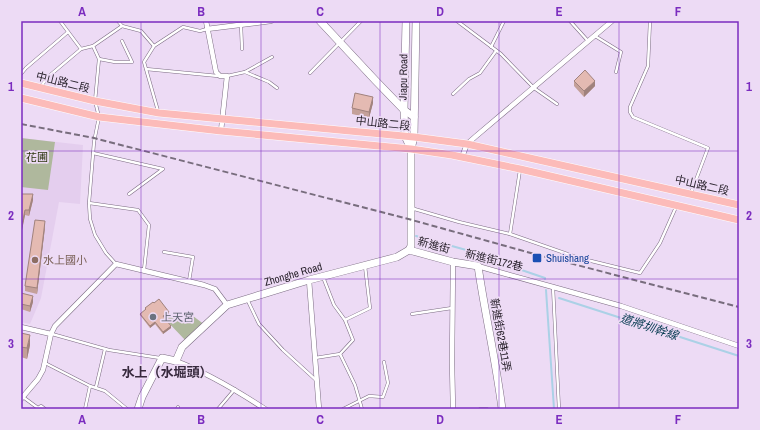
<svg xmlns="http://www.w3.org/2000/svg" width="760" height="430" font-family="'Archivo Narrow','Noto Sans TC',sans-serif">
	<rect width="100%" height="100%" fill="#eddbf5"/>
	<polygon fill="#e4ceee" points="21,138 83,145 80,204 59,202 41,298 30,324 21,322"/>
	<g fill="#afb89d">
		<polygon points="21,138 55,142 48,190 21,187"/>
		<polygon points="189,313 205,325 186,341 165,319 171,314 184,322"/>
	</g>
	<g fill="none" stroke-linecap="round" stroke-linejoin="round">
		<g stroke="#abd1e6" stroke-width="2">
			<polyline points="416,236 477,253 498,262 545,278 545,279"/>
			<polyline points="546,290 554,409"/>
			<polyline points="559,298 739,356"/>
		</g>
		<defs>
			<g id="lane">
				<polyline points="60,21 81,49"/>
				<polyline points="118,21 122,26"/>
				<polyline points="457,21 501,54 534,88 557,104"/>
				<polyline points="570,21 588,41"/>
				<polyline points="650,21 648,66 630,107 630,112 633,117 708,148 691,193"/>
				<polyline points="241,25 242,49"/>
				<polyline points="595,36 621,52 616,72"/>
				<polyline points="93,46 99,59 95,101 99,117 94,142 89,203 90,219 95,235 106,253 116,264"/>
				<polyline points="154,46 144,62 158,111"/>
				<polyline points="491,47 504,21"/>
				<polyline points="99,59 115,62 132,62 122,41"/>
				<polyline points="146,69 218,76"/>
				<polyline points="245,72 272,57"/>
				<polyline points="310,73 361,21"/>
				<polyline points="21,74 26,68 68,32"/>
				<polyline points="227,76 245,72 269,82 277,88"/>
				<polyline points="41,86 49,76 81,49 93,46 122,26 141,31 154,46 183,27 200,31 207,29"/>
				<polyline points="453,94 469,79 480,73 496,51"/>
				<polyline points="93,153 163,169 129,194"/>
				<polyline points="89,203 138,210 149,225 144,270"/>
				<polyline points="411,208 459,222 510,234 579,258 640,273 660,243 676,207"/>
				<polyline points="510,234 520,170"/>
				<polyline points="164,252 193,257 189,281"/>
				<polyline points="323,277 334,305 345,320 353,340 340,354"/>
				<polyline points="553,287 559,409"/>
				<polyline points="247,299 259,324 283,350 317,381"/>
				<polyline points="412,314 452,308"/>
				<polyline points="345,320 370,308 365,266"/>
				<polyline points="52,334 109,350 160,358"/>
				<polyline points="315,358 340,354 355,385 362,409"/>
				<polyline points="45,363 90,386 105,391 127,409"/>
				<polyline points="96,387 105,349"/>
				<polyline points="23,397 38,408 41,406 45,409"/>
				<polyline points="85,409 90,386"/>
				<polyline points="177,409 178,407"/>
				<polyline points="218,409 235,389"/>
				<polyline points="343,409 369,396 383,397 388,383 384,362"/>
				<polyline points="480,409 487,409"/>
			</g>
			<g id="street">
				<polyline points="206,21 216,72 220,76 227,76 221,131"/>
				<polyline points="207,29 271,21"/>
				<polyline points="462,157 467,144 475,137 612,21"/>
				<polyline points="453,262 452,363 453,409"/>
				<polyline points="478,266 488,269 553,287 621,306 739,346"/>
				<polyline points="309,280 319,409"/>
				<polyline points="21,327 51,334"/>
				<path d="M176,361c32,12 60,29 89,48"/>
				<polyline points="21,399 38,379 43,370 51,334 55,326 116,264 204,285 215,289 227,305"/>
			</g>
			<g id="secondary">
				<polyline points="320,21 375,80 404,110 414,117"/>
				<polyline points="406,21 404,110 405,136 411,149"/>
				<path d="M409,250l44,12 25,4c7,48 18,95 24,143"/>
				<polyline points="138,409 142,397 162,358 176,361 182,347 227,305 309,280 397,257 409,250 411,246 411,149 414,137 416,21"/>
			</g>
			<g id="primary">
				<polyline points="21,83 95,101 159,113 414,137 467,144 739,205"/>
				<polyline points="21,98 99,117 221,131 411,149 452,155 520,169 739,220"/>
			</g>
		</defs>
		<use href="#lane" stroke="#7c6c83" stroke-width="3.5"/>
		<use href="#street" stroke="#7c6c83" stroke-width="5.5"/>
		<use href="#secondary" stroke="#7c6c83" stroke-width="8"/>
		<use href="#primary" stroke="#fff" stroke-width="8"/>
		<use href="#lane" stroke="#fff" stroke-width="2.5"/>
		<use href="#street" stroke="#fff" stroke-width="4.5"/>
		<use href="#secondary" stroke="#fff" stroke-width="7"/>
		<use href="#primary" stroke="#fcbbb9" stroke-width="7"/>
		<polyline stroke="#786d7d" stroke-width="2" stroke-dasharray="6 3" stroke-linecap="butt" points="21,124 94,138 412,220 538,255 739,307"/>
	</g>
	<g fill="#c4a099">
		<polygon points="574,81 595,86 584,97 574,86"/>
		<polygon points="373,103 369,118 352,114 352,108"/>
		<polygon points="21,194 33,200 29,216 25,215 21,235"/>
		<polygon points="45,227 37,294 25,291 25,286"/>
		<polygon points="21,293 33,302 30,312 21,309"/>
		<polygon points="154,303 169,314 164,318 171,328 163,334 155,324 150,328 140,315 140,314 145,310 145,308"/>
		<polygon points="21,333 30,345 27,359 21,357"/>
	</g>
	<g fill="#a0827d">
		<polygon points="595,81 595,86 584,97 584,91"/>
		<polygon points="373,97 373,103 369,118 369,112"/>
		<polygon points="33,194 33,200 29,216 29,210"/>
		<polygon points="25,210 25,215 21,235 21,229"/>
		<polygon points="45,221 45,227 37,294 37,288"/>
		<polygon points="33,296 33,302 30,312 30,306"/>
		<polygon points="169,312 169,314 163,318 163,316"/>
		<polygon points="155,322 155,324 150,328 150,326"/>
		<polygon points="171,326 171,328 163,334 163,332"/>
		<polygon points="30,335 30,345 27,359 27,348"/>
	</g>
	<g fill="#e4bab2" stroke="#a0827d">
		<polygon points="585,70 595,81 584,91 574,81"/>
		<polygon points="355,93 373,97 369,112 352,108"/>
		<polygon points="21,194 33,194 29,210 25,210 21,229"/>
		<polygon points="35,220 45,221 37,288 25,286"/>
		<polygon points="21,293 33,296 30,306 21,304"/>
		<polygon points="159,299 169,312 163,316 171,326 163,332 155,322 150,326 140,314 146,309 145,308 153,302 154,303"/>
		<polygon points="21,333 30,335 27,348 21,347"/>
	</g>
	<path fill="none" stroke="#7b2cbf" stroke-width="1" stroke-opacity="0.55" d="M141,21v388M261,21v388M380,21v388M499,21v388M619,21v388M21,151h718M21,279h718"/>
	<rect fill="#1a4fb4" stroke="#eddbf5" stroke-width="1.5" x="532" y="253" width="10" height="10" rx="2"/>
	<circle fill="#8d6e63" stroke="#eddbf5" stroke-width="1.5" cx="35" cy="260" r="4"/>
	<circle fill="#6b7280" stroke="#eddbf5" stroke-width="1.5" cx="153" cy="317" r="4"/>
	<g text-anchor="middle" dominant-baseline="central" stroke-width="3.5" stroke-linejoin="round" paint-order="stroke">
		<g font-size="11" fill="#29222c" stroke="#eddbf5">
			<text transform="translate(403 77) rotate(-89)">Jiapu Road</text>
			<text transform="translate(63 82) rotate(14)">中山路二段</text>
			<text transform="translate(383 123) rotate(6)">中山路二段</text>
			<text transform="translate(702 185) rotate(13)">中山路二段</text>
			<text transform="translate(434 245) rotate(15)">新進街</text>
			<text transform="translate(494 260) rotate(14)">新進街172巷</text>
			<text transform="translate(293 274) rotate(-16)">Zhonghe Road</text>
			<text transform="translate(501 335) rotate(80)">新進街62巷11弄</text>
		</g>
		<g font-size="11" fill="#2b350c" stroke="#eddbf5">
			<text x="37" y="157">花圃</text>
		</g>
		<g font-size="11" fill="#164399" stroke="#eddbf5" text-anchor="start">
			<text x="546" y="258">Shuishang</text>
		</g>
		<g font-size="11" fill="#785e54" stroke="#eddbf5" text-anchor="start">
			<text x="43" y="260">水上國小</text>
		</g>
		<g font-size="11" fill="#5b616d" stroke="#eddbf5" text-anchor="start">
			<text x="161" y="317">上天宮</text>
		</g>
		<g font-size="12" font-style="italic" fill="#053a50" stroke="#eddbf5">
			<text transform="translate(649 327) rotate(18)">道將圳幹線</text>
		</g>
		<g font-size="13" font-weight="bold" fill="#37293d" stroke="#eddbf5">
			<text x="167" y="372">水上（水堀頭）</text>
		</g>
	</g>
	<rect width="760" height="430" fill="none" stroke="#eddbf5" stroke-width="44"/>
	<rect x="22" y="22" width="716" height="386" fill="none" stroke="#7b2cbf" stroke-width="1.5"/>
	<g font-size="13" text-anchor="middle" font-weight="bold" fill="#7b2cbf">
		<text x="82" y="16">A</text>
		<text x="201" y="16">B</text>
		<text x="320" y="16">C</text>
		<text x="440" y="16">D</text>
		<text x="559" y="16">E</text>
		<text x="678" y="16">F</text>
		<text x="11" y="91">1</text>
		<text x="749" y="91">1</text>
		<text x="11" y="220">2</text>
		<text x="749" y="220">2</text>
		<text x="11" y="348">3</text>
		<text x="749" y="348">3</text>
		<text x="82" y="424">A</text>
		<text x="201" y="424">B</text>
		<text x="320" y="424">C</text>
		<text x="440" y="424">D</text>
		<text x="559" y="424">E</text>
		<text x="678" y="424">F</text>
	</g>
</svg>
